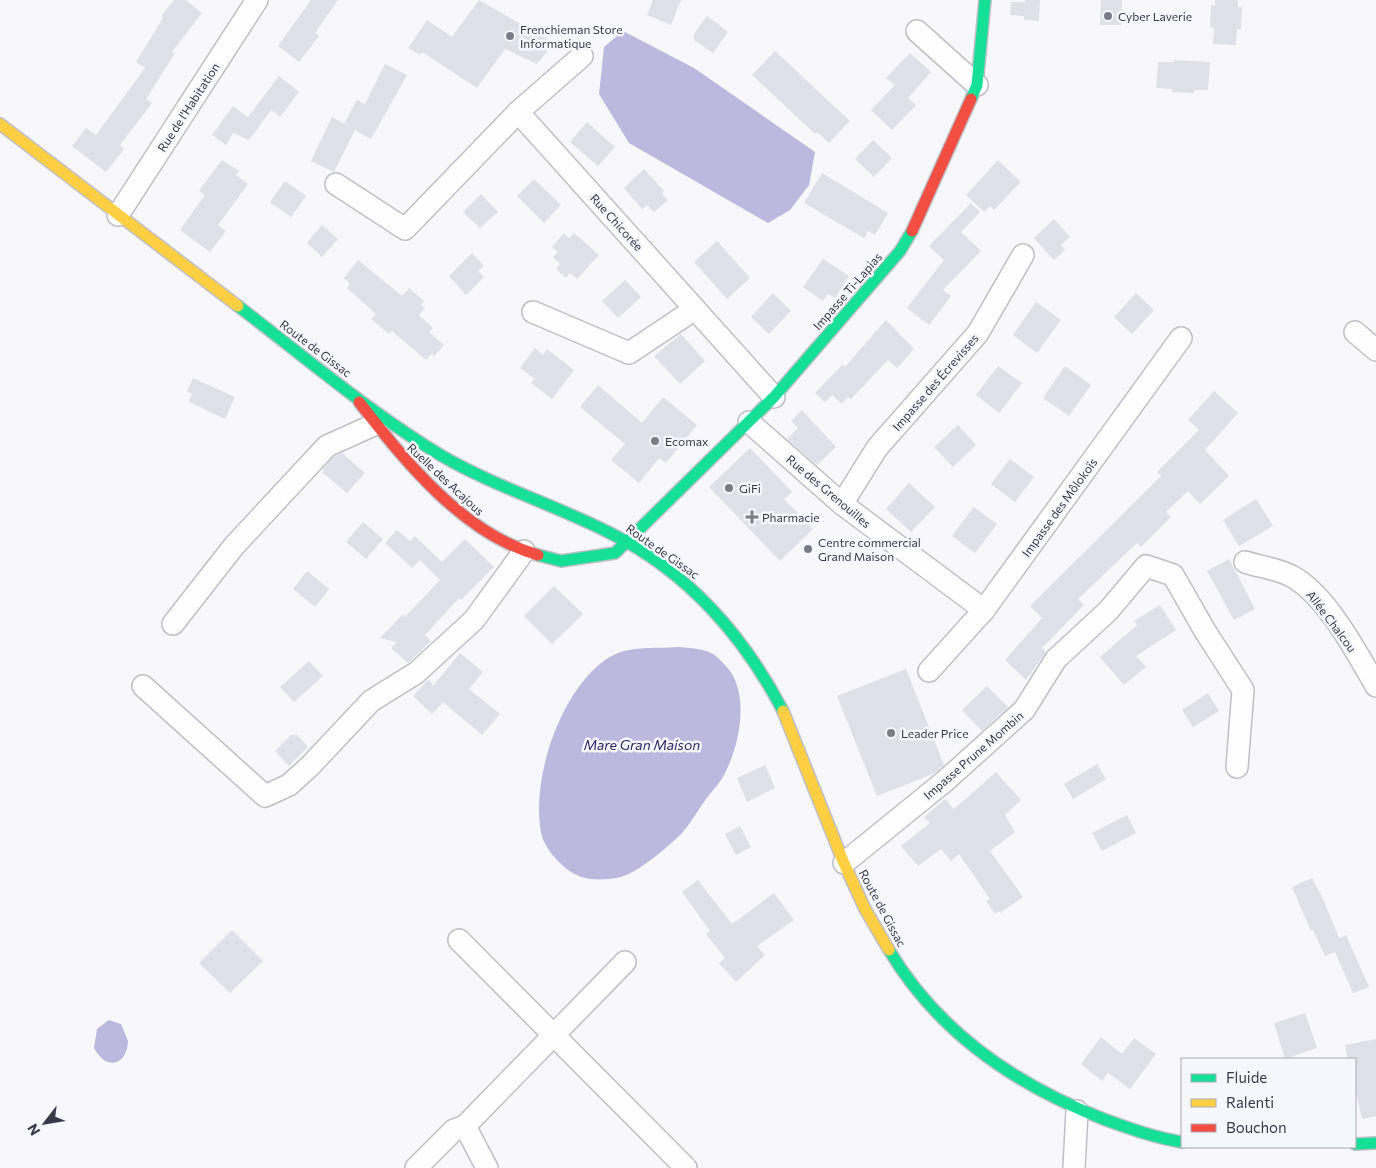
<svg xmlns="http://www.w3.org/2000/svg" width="1376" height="1168" font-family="Commissioner,sans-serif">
	<rect width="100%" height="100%" fill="#f7f7fc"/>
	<g fill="#bcb9df">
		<polygon points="623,31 694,68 815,152 809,185 790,210 768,223 629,143 599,94 604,47"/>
		<path d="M678,647c11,1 22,1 33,6 5,2 10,8 14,12 26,26 15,80 -1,110 -4,8 -12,16 -18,24 -8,11 -15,24 -24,34 -13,13 -43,39 -61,44 -8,2 -21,3 -30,2 -12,-1 -24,-8 -32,-17 -10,-10 -18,-22 -19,-36 -7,-53 22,-138 68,-168 21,-13 46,-9 70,-11z"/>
		<path d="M109,1020l12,4 7,17c-1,25 -22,30 -34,7l3,-19z"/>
	</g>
	<g fill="#e0e0e8">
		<polygon points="174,0 186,0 202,13 172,52 175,53 146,99 152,103 120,145 124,149 106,172 72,146 86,128 96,135 145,68 136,62 163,18 161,16"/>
		<polygon points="311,0 338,0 315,33 319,36 299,62 278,46"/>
		<polygon points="479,0 554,43 537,64 505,49 477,88 422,52 420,55 408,48 427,20 452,37"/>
		<polygon points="653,0 681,0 671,25 647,15"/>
		<polygon points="1025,0 1040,0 1039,21 1024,20 1024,16 1010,15 1011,2 1025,2"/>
		<polygon points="1101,0 1122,0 1121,25 1100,25"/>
		<polygon points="1215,0 1238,0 1238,7 1242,7 1241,29 1237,29 1236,45 1213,44 1214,28 1210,27 1211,5 1215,6"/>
		<polygon points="707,16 728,32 713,53 694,40 694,34"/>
		<polygon points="775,51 850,121 829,143 817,132 815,134 752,75"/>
		<polygon points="910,53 931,72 908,98 916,105 892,130 871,110 895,85 886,78"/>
		<polygon points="1174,60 1210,62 1208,90 1194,90 1194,93 1172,92 1172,89 1156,88 1158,62 1174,62"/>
		<polygon points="385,64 407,75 371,139 344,124 357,100 365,104"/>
		<polygon points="279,76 299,92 280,117 271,110 249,140 233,133 226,145 212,135 233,106 248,117"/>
		<polygon points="332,117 355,130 334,172 311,161"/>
		<polygon points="587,122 615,147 598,166 570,142"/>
		<polygon points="873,140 892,158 874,177 855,159"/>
		<polygon points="222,160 239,171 236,175 248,184 218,225 226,231 210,252 180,230 205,195 199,191"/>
		<polygon points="998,160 1021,182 994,210 990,206 984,212 966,195"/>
		<polygon points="644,169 664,191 662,193 668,200 654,212 647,205 642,209 624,188"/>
		<polygon points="822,173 888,213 875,235 868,231 864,238 804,203"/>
		<polygon points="534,179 561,205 544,223 517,196"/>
		<polygon points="285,181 306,196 291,217 270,202"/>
		<polygon points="481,194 498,212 480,228 463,212"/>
		<polygon points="971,203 980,212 961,232 981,251 943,290 951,296 929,325 907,308 944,260 929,246"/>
		<polygon points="1054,219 1070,237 1061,245 1065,250 1054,260 1034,238"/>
		<polygon points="322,225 338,239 322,257 307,243"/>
		<polygon points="564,233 569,238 574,233 599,255 577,279 570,273 566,278 556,269 560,264 553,257 558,252 552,247"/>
		<polygon points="717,241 750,278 727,299 694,262"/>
		<polygon points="472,253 484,266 478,271 484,277 466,295 449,276"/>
		<polygon points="823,259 849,276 835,298 828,294 823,301 803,287"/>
		<polygon points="358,260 402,296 409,288 424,301 421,305 425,308 419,315 433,328 429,332 444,345 434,356 432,353 426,360 392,331 389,334 371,319 376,314 347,288 350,284 344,278"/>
		<polygon points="625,280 641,297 618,318 602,301"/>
		<polygon points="773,293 791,311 769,334 751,317"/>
		<polygon points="1136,293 1154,310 1132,334 1114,317"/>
		<polygon points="1036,302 1061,320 1037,353 1013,335"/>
		<polygon points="886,320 914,349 897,368 888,360 851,399 848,397 842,404 832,395 825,402 815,393 842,365 845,367"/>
		<polygon points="681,334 705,361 680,384 654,356"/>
		<polygon points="535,348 543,355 547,349 574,370 552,399 531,383 535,379 520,368"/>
		<polygon points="998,366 1022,383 999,413 976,395"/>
		<polygon points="1065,366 1091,385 1069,416 1043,398"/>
		<polygon points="193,378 235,397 225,419 189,402 192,394 187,391"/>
		<polygon points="598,385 642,423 663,397 697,425 666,463 659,458 639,483 611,460 625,444 580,407"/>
		<polygon points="1214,391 1238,413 1205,450 1229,476 1200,504 1188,491 1166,512 1171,517 1141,547 1137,543 1078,599 1084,605 1042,648 1046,652 1026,680 1005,660 1042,618 1030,606 1161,476 1157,472 1199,430 1188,420"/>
		<polygon points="802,410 836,447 817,465 787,439 798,428 791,421"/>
		<polygon points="958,425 976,445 953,467 934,447"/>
		<polygon points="750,448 792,492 784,499 813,529 780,561 709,487"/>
		<polygon points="342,453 365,473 347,493 323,473 323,469 332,458"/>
		<polygon points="1010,459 1034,477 1015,502 991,484"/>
		<polygon points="909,483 935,507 911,532 886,509"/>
		<polygon points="1256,499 1273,526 1239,546 1223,520"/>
		<polygon points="974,507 997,524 975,553 952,536"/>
		<polygon points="363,522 383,539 366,559 346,542"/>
		<polygon points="397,530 410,541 415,536 442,562 465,539 494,567 461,600 459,598 425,635 431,641 408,663 391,648 397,642 380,638 403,614 405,617 440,580 420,560 412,568 385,543"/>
		<polygon points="1229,559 1255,609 1234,620 1207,571"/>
		<polygon points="307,571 329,589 315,607 293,589"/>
		<polygon points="554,586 583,614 552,644 524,616"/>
		<polygon points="1160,605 1176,630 1136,656 1146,667 1124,685 1100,657 1137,625 1134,621"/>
		<polygon points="460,653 483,672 469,689 500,714 482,735 443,702 432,714 413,696 429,679 433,686"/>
		<polygon points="309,661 323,676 294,702 280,687"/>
		<polygon points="906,669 944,765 935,773 877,796 837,696"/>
		<polygon points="987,686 1008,707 982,731 962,710"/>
		<polygon points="1208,693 1219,711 1193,727 1182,710"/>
		<polygon points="291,735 297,735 308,747 289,766 275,751"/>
		<polygon points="1097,764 1106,779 1073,799 1064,784"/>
		<polygon points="765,765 775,788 747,802 737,778"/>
		<polygon points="996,772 1021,800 1005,815 1015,832 990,851 1023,897 1000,913 999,911 995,914 986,901 990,899 959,854 951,861 941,849 918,866 901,846 930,823 924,817 945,799 954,809"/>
		<polygon points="1127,815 1136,833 1102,851 1092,833"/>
		<polygon points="740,826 751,847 736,855 725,834"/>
		<polygon points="1312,878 1323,899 1339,938 1346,935 1369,987 1353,993 1335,952 1325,956 1313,930 1311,931 1292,887"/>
		<polygon points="698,880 732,924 774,893 794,920 757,946 765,955 736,982 719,963 725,958 706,934 710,931 682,892"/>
		<polygon points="232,930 263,961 230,993 199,963"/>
		<polygon points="1305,1013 1317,1048 1285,1059 1274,1023"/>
		<polygon points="1101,1037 1122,1054 1134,1038 1156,1054 1130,1089 1108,1073 1102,1081 1081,1064"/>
		<polygon points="1376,1039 1376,1116 1362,1119 1355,1088 1355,1059 1348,1059 1345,1045"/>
	</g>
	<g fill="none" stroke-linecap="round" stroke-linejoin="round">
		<defs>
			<g id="street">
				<polyline points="917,31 977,85"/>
				<polyline points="582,56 518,112 774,397"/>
				<polyline points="336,184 405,229 518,112"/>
				<polyline points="118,215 257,0"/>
				<polyline points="533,312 629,353 695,309"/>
				<polyline points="1355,332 1376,350"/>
				<polyline points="749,422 842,504 984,610"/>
				<polyline points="842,504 877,448 978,333 1023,255"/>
				<path d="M1245,562c15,5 35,7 48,15 34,19 64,76 83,109"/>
				<polyline points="173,624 234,546 327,446 376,424"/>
				<polyline points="929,671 984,610 1181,338"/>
				<polyline points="143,686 265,796 289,785 310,766 371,701 416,673 474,620 524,551"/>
				<polyline points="844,863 945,781 1024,710 1056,659 1108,611 1146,566 1173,575 1205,631 1243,690 1237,767"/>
				<polyline points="459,940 686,1168"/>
				<polyline points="465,1126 487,1168"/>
				<polyline points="416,1168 454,1130 465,1126 625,962"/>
				<polyline points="1074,1168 1077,1111"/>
			</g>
			<g id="fast">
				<polyline points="971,99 977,85 985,0"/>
				<path d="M238,306c67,51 132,107 204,150 54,31 113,49 168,77 77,38 134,103 173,178"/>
				<polyline points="538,555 561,561 615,553 774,397 900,251 912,231"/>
				<path d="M889,950c49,82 128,136 217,170 25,9 50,18 76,22"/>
				<polyline points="1355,1144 1376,1143"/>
			</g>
			<g id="slow">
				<polyline points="0,124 238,306"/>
				<polyline points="783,711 843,861 865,909 889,950"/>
			</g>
			<g id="jam">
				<polyline points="912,231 971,99"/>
				<path d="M359,402c46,59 104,132 179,153"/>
			</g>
		</defs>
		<use href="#street" stroke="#bfbfc8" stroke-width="24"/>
		<use href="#fast" stroke="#bfbfc8" stroke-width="14"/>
		<use href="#slow" stroke="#bfbfc8" stroke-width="14"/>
		<use href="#jam" stroke="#bfbfc8" stroke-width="14"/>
		<use href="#street" stroke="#fefeff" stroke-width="21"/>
		<use href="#fast" stroke="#16e098" stroke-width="11"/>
		<use href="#slow" stroke="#ffcf43" stroke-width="11"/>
		<use href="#jam" stroke="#f24e42" stroke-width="11"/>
	</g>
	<g fill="#7c7c86" stroke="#f6f6fd" stroke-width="2">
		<circle cx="1108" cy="16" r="5"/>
		<circle cx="510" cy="36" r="5"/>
		<circle cx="655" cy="441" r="5"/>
		<circle cx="729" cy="488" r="5"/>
		<path d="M749.5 509.5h5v5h5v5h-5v5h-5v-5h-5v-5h5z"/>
		<circle cx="808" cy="549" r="5"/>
		<circle cx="891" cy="733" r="5"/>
	</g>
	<g text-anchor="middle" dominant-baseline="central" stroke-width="5" stroke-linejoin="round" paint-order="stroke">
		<g font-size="12" fill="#3a3947" stroke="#f6f6fd" text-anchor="start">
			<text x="1118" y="16">Cyber Laverie</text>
			<text x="520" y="29">Frenchieman Store<tspan x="520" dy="14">Informatique</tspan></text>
			<text x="665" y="441">Ecomax</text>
			<text x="739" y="488">GiFi</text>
			<text x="762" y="517">Pharmacie</text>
			<text x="818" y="542">Centre commercial<tspan x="818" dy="14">Grand Maison</tspan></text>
			<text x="901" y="733">Leader Price</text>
		</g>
		<g font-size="12" fill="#3a3947" stroke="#f6f6fd">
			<text transform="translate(188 107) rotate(-57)">Rue de l'Habitation</text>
			<text transform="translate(617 222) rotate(48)">Rue Chicorée</text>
			<text transform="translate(847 291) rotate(-49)">Impasse Ti-Lapias</text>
			<text transform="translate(316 348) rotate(37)">Route de Gissac</text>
			<text transform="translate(935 382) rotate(-49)">Impasse des Écrevisses</text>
			<text transform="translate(446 479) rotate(43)">Ruelle des Acajous</text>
			<text transform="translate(829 491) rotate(40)">Rue des Grenouilles</text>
			<text transform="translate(1059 507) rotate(-54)">Impasse des Môlokoïs</text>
			<text transform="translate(663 551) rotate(35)">Route de Gissac</text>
			<text transform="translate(1332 621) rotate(53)">Allée Chalcou</text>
			<text transform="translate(973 755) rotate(-41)">Impasse Prune Mombin</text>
			<text transform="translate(883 908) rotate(62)">Route de Gissac</text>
		</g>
		<g font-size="14" font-style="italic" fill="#312562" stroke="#f6f6fd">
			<text x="642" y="744">Mare Gran Maison</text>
		</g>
	</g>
	<rect x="1181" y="1058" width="175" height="90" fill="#f6f6fd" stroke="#abaab4"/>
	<rect x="1191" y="1074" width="25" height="8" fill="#16e098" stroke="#abaab4"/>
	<text x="1226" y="1083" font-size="15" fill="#3a3947">Fluide</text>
	<rect x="1191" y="1099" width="25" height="8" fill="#ffcf43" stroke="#abaab4"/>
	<text x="1226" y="1108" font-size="15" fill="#3a3947">Ralenti</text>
	<rect x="1191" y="1124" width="25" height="8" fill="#f24e42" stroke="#abaab4"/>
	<text x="1226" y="1133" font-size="15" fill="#3a3947">Bouchon</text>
	<g transform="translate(45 1123) rotate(239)" stroke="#f6f6fd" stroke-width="4" paint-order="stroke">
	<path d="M0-4L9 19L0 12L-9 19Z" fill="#3a3947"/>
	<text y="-8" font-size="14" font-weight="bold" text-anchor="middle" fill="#3a3947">N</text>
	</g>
</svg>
